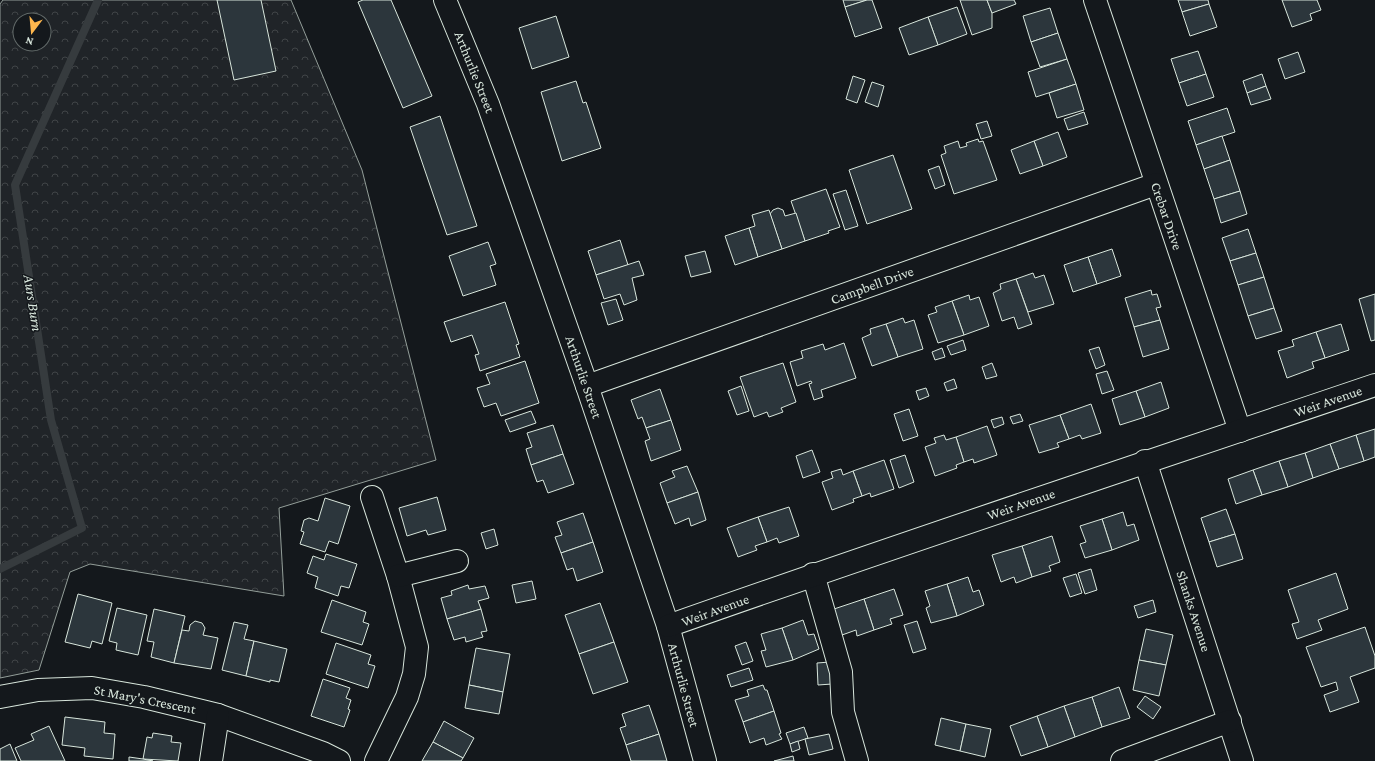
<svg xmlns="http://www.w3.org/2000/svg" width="1375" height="761" font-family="'Crimson Pro',serif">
	<defs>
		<pattern id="park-crowns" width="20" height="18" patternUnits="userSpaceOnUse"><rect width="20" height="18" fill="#202428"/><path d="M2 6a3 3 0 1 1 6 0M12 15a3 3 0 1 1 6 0" fill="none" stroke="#404447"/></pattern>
	</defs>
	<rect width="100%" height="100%" fill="#14181c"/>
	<path fill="url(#park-crowns)" stroke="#939e99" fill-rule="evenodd" d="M3,0h288l71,170 74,290 -157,48 5,88 -194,-32 -20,8 -31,98 -39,8v-674zM20,20h24v24h-24z"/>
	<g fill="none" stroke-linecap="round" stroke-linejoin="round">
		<polyline stroke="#363b3e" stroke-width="8" points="0,569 82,528 51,420 15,185 98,0"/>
	</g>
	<g fill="#2c363c" stroke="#d8e6dc">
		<polygon points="217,0 261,0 276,71 234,80"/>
		<polygon points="363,0 391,0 432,96 403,108 358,2"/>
		<polygon points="843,0 867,0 845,7"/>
		<polygon points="867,0 872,0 882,28 855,37 845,7"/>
		<polygon points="960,0 987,0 992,13 992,28 972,35"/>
		<polygon points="987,0 1014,0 1016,4 992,13"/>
		<polygon points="1178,0 1208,0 1209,4 1182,12"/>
		<polygon points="1282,0 1317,0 1321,10 1310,14 1312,20 1292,27"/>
		<polygon points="1209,4 1217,27 1190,36 1182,12"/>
		<polygon points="957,7 967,34 938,45 928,17"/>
		<polygon points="1050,8 1058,33 1031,42 1023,16"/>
		<polygon points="556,16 569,57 532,69 519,28"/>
		<polygon points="928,17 938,45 909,55 899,28"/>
		<polygon points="1058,33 1067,59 1040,67 1031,42"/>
		<polygon points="1198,51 1206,74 1179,83 1171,59"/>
		<polygon points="1298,52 1305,72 1285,79 1278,59"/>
		<polygon points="1067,59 1076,84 1036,97 1028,72"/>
		<polygon points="1206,74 1214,97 1187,106 1179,83"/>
		<polygon points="1262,74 1266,86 1247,93 1243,81"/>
		<polygon points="853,76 865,80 857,103 846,99"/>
		<polygon points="576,81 583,103 586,102 601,148 562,161 541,92"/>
		<polygon points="872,82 884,86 878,107 865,102"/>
		<polygon points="1076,84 1084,110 1057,118 1049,93"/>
		<polygon points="1266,86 1271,99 1251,105 1247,93"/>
		<polygon points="1227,108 1235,132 1196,145 1188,121"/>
		<polygon points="1084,112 1088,124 1068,130 1064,119"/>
		<polygon points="440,116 477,226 447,235 410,127"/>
		<polygon points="987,121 992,136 981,139 976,124"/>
		<polygon points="1058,132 1067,157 1043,166 1034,141"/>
		<polygon points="1222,136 1230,160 1204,169 1196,145"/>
		<polygon points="978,139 979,142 983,141 997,180 954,194 941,155 946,153 944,146 958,141 960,148 967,146 966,143"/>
		<polygon points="1034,141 1043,166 1020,174 1011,150"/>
		<polygon points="893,155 912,209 867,224 849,170"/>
		<polygon points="1230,160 1240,191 1214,199 1204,169"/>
		<polygon points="939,166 945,185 935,189 928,170"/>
		<polygon points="826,189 840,227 828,231 829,233 805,241 791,201"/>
		<polygon points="846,190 858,226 845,230 833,194"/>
		<polygon points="1240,191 1247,214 1221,223 1214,199"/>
		<polygon points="778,208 783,210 785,216 796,213 805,241 782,249 770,214 773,210"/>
		<polygon points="769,210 782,249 758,257 749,228 755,226 752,215"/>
		<polygon points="749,228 758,257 735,265 725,236"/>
		<polygon points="1248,229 1256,253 1230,261 1222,238"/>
		<polygon points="620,240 628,265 596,275 588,251"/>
		<polygon points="488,242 496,264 490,266 496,285 463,296 449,256"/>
		<polygon points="1112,249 1121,276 1097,284 1088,257"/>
		<polygon points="705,251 711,272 691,277 685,256"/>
		<polygon points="1256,253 1264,277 1238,285 1230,261"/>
		<polygon points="1088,257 1097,284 1073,292 1064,265"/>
		<polygon points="639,261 644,275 632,278 637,300 624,305 620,294 604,299 596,275"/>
		<polygon points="1033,273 1035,278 1044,275 1054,304 1028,312 1016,279"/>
		<polygon points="1264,277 1274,308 1248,316 1238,285"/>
		<polygon points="1016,279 1032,324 1018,329 1014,317 1002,321 993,293 1001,289 1000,284"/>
		<polygon points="1151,290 1152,295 1157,294 1161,307 1156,308 1160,320 1134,327 1125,298"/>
		<polygon points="1375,294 1375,340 1371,341 1359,299"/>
		<polygon points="969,295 970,300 979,297 989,326 964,335 952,301"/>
		<polygon points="616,299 623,320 608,325 601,303"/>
		<polygon points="952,301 964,335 938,343 928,315 937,312 935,307"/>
		<polygon points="505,302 519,344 516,345 520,357 480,371 475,355 479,354 472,335 451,342 444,322"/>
		<polygon points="1274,308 1282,331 1256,339 1248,316"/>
		<polygon points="903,318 905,323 914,320 923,349 898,357 886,324"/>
		<polygon points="1160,320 1169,349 1143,357 1134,327"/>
		<polygon points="886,324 898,357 872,366 862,338 871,334 870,329"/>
		<polygon points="1341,324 1349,350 1325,358 1316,332"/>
		<polygon points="1316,332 1325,358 1312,362 1314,368 1287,378 1278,351 1294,346 1292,340"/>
		<polygon points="963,340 966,350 951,355 947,346"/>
		<polygon points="844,343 856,378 821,390 823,397 814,400 809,384 812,383 811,381 797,386 790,362 803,358 801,351 823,344 825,350"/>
		<polygon points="1099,347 1105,365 1096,369 1089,350"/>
		<polygon points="942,348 945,357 935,360 932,352"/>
		<polygon points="525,361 539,403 501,416 496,403 484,407 477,388 490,384 486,374"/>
		<polygon points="783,363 796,402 781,408 783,412 769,417 767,412 754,417 740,377"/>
		<polygon points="992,363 997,376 986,379 982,367"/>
		<polygon points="1107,371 1114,390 1102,394 1096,374"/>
		<polygon points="954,379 957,388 947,391 944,383"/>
		<polygon points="1161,382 1169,408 1145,417 1136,391"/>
		<polygon points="741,386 749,411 737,415 728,391"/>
		<polygon points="926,388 929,396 919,400 916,391"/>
		<polygon points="660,389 671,420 646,428 642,417 638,419 631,400"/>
		<polygon points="1136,391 1145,417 1120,425 1112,399"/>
		<polygon points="1091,404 1101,433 1082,439 1080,435 1069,439 1060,415"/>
		<polygon points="909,409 918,436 903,441 894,414"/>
		<polygon points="531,411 536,423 510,432 505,420"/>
		<polygon points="1020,414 1023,421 1013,424 1010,417"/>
		<polygon points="1060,415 1069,439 1057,443 1059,447 1039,453 1029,425"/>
		<polygon points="1002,417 1004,424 994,428 991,420"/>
		<polygon points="671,420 681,450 651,461 645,441 650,439 646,428"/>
		<polygon points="553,425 563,454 531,465 526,449 532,447 527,433"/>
		<polygon points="987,426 997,455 974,463 973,459 964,462 956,437"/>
		<polygon points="1375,429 1375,457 1364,461 1356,435"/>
		<polygon points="944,435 946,440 956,437 964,462 956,465 957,468 935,476 925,447 936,443 934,438"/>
		<polygon points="1356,435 1364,461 1339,469 1330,444"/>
		<polygon points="1330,444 1339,469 1313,478 1305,453"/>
		<polygon points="812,450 820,472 803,478 796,456"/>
		<polygon points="1305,453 1313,478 1288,487 1279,461"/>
		<polygon points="563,454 574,484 548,493 543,480 537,482 531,465"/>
		<polygon points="905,455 914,482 899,488 890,460"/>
		<polygon points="884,460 894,489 871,497 870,493 862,496 853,471"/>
		<polygon points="1279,461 1288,487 1262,495 1253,470"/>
		<polygon points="687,466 698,492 667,503 660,483 675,477 672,471"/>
		<polygon points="841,469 843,475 853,471 862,496 853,499 854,502 832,510 822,482 833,478 831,472"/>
		<polygon points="1253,470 1262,495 1236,504 1228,479"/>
		<polygon points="698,492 706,520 691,526 689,518 675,524 667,503"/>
		<polygon points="437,497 446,530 428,535 426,530 407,536 399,508"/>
		<polygon points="325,498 350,506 338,544 329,541 325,552 300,544 304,532 301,531 304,520 309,518 318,521"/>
		<polygon points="789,507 799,536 779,543 777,538 767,542 758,517"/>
		<polygon points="1226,509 1235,534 1209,542 1201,518"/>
		<polygon points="1123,512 1127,526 1134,524 1139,540 1112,550 1102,519"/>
		<polygon points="583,513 593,542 561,553 555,537 562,535 557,522"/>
		<polygon points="758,517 767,542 755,546 757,550 738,557 727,528"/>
		<polygon points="1102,519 1112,550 1085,558 1080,544 1086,542 1080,526"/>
		<polygon points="494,529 498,545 486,549 481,533"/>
		<polygon points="1235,534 1243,559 1217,567 1209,542"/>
		<polygon points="1052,536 1060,562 1049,566 1051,571 1032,577 1022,546"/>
		<polygon points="593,542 603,572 577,581 573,568 567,570 561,553"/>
		<polygon points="1022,546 1032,577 1016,583 1014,577 1001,582 992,555"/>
		<polygon points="326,554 357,564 349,588 341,586 338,596 315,588 318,577 307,573 313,556 324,560"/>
		<polygon points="1091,569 1097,590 1085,594 1078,573"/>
		<polygon points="1336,573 1348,609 1318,620 1322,630 1297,639 1292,624 1299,622 1288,590"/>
		<polygon points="1076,574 1082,593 1070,597 1063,578"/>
		<polygon points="968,577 973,592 979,590 984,605 957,616 947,584"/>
		<polygon points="532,581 536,599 516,603 512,585"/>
		<polygon points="947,584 957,616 931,623 926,608 930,606 925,591"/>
		<polygon points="468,585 469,589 485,586 489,598 478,601 481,609 447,619 441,598 452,595 451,591"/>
		<polygon points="894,589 903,615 890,619 892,624 874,630 864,599"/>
		<polygon points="78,594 112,603 102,644 92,641 90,648 65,642"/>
		<polygon points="864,599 874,630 857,636 856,630 842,635 834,609"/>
		<polygon points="332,600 366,612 363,622 369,624 362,645 321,632"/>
		<polygon points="1153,600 1156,612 1138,618 1134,606"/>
		<polygon points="600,603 614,642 579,654 565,615"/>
		<polygon points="117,608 147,615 138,655 116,650 117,643 109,641"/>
		<polygon points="154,609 185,616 174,663 151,657 154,642 147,641"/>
		<polygon points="481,609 487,631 481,632 483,637 466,642 465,637 454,640 447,619"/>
		<polygon points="803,620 808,635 814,634 819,649 793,660 782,628"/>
		<polygon points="195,621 202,623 205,628 203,635 218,638 211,669 174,663 182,630 189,631 190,625"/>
		<polygon points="917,621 926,649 913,653 904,625"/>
		<polygon points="234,622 248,625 244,639 254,641 246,676 222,670"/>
		<polygon points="1365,627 1375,656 1375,668 1350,677 1359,702 1330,712 1324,695 1338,690 1336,682 1321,687 1306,647"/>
		<polygon points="782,628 793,660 766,667 761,651 766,650 761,634"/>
		<polygon points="1146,629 1173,635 1166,665 1139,660"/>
		<polygon points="254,641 287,649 279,682 270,680 270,682 246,676"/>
		<polygon points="614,642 628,682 593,694 579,654"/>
		<polygon points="746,642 753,661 742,665 735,646"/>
		<polygon points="336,643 371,655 368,664 375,666 368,688 326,674"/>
		<polygon points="476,648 510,654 503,692 469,685"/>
		<polygon points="1139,660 1166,665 1159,696 1133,690"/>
		<polygon points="830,662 832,684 818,685 817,663"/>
		<polygon points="749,668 753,680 731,687 727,675"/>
		<polygon points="323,679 350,688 346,698 351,700 348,709 350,710 344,727 311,716"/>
		<polygon points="469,685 503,692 499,714 465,708"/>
		<polygon points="763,685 765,690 767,690 774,711 743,722 735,700 749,696 747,690"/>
		<polygon points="1119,687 1130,718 1102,727 1092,697"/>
		<polygon points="1145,696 1161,707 1153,719 1137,707"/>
		<polygon points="1092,697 1102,727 1075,737 1064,706"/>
		<polygon points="649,705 659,734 626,745 620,728 626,726 622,714"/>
		<polygon points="1064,706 1075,737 1048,747 1037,716"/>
		<polygon points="774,711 781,733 779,734 782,739 766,745 764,738 750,743 743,722"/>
		<polygon points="1037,716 1048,747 1021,756 1010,726"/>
		<polygon points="65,717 105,722 104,733 115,734 113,759 84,756 85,748 62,745"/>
		<polygon points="941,718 966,724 960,751 935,745"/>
		<polygon points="444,721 474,738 463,758 433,742"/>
		<polygon points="966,724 991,729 985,757 960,751"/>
		<polygon points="49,726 65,761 21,761 15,748 34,740 31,734"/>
		<polygon points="804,727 808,738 790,744 786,733"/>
		<polygon points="153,733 172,736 171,742 181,743 178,761 143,759 147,737 152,738"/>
		<polygon points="659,734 667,761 631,761 626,745"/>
		<polygon points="829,734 833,749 809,755 805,739"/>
		<polygon points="798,741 800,749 792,752 790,744"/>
		<polygon points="433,742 463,758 461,761 422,761"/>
		<polygon points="10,744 17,761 0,761 0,749"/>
		<polygon points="793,756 794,761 774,761"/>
		<polygon points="129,757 143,759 153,761 129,761"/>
	</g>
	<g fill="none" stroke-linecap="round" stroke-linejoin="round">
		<defs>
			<g id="minor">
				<polyline points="445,0 488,104 587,386 668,626 705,761"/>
				<polyline points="1095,0 1240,431"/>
				<polyline points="587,386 1156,184"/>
				<polyline points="1145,461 1242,761"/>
				<polyline points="372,497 398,576 417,647 414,674 407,697 376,761"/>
				<polyline points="813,574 841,672 843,712 857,761"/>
				<polyline points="398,576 457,561"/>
				<path d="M668,626c235,-83 471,-161 707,-241"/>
				<polyline points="0,697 38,690 92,688 144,697 218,715 323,753 339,761"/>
				<polyline points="211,761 218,715"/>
				<polyline points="1122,761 1230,721"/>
			</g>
		</defs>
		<use href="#minor" stroke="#d8e6dc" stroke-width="24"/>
		<use href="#minor" stroke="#14181c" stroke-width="22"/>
	</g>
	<g text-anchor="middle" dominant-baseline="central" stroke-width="3" stroke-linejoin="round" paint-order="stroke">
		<g font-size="14" fill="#d8e6dc" stroke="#14181c">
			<text transform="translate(475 72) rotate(68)">Arthurlie Street</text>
			<text transform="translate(1167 216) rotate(71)">Crebar Drive</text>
			<text transform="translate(872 285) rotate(-20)">Campbell Drive</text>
			<text transform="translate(584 377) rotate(71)">Arthurlie Street</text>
			<text transform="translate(1328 401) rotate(-19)">Weir Avenue</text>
			<text transform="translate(1021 504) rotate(-19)">Weir Avenue</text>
			<text transform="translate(715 610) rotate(-20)">Weir Avenue</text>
			<text transform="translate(1194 611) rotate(72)">Shanks Avenue</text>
			<text transform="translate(684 685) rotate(75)">Arthurlie Street</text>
			<text transform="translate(145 699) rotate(11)">St Mary's Crescent</text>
		</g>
		<g font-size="15" font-style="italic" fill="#d8e6dc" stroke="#14181c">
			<text transform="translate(33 303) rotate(81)">Aurs Burn</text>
		</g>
	</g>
	<g transform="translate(32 32) rotate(196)"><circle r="19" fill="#14181c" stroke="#626a69"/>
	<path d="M0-3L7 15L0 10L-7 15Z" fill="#ffb74d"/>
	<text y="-6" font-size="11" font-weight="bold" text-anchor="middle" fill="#d8e6dc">N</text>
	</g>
</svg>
